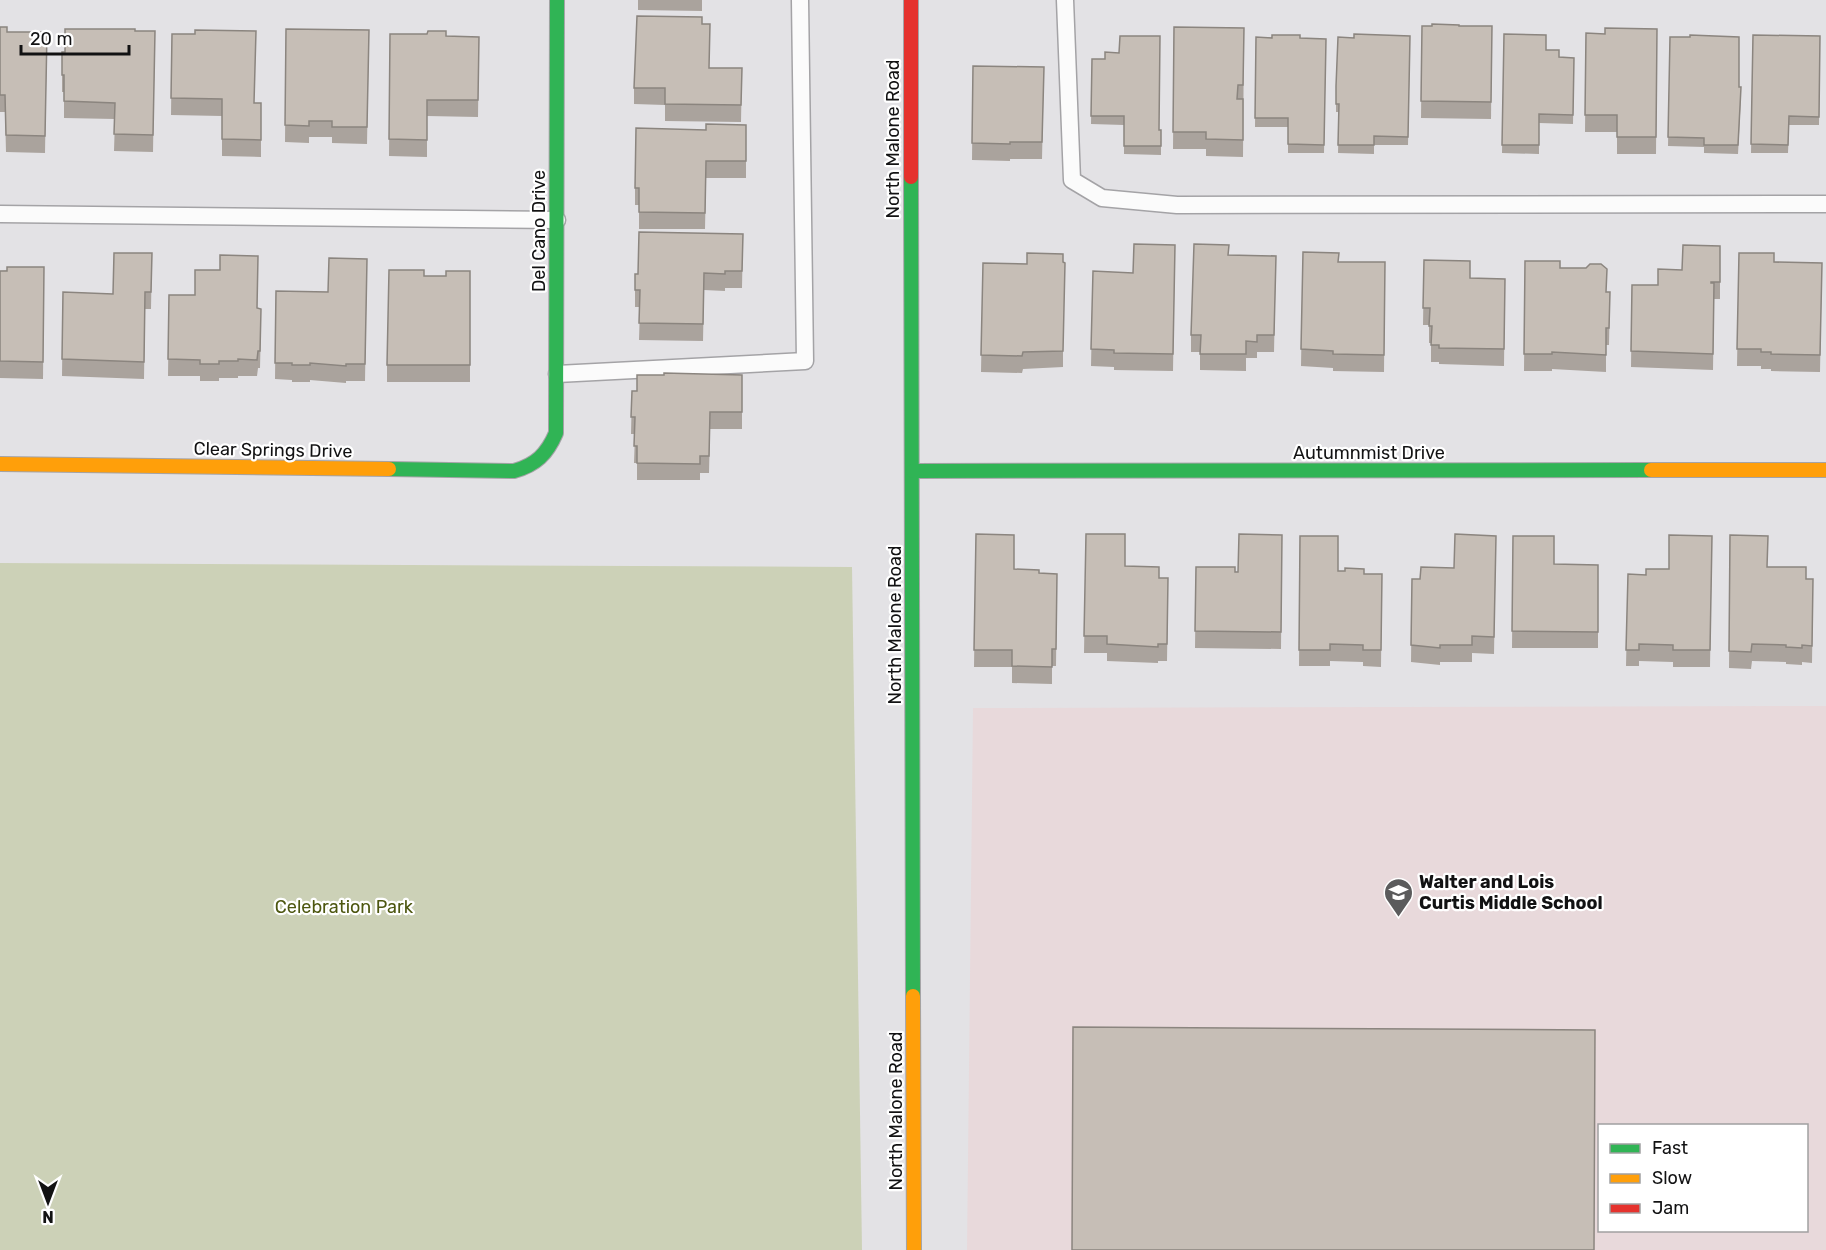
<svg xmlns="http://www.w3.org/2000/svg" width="1826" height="1250" font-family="Rubik,sans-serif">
	<rect width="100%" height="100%" fill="#e3e2e5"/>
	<path fill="#e8d9db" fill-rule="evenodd" d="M1826,706v544h-859l6,-542zM1600,1126h206v104h-206z"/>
	<polygon fill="#ccd1b7" points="0,563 852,567 862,1250 0,1250"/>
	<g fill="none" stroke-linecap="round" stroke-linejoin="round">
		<defs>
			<g id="lane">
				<polyline points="1065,0 1072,180 1102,198 1177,205 1826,204"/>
				<polyline points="0,214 557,220"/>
				<polyline points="557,374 805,361 800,0"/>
			</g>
			<g id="fast">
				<polyline points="911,177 913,996"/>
				<path d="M389,469l125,2c22,-6 33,-17 42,-38l1,-433"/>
				<polyline points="913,471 1651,470"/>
			</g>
			<g id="slow">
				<polyline points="0,464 389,469"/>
				<polyline points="1651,470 1826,470"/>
				<polyline points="913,996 914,1250"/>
			</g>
			<polyline id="jam" points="911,0 911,177"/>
		</defs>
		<use href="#lane" stroke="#a4a3a6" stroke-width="19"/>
		<use href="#fast" stroke="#a4a3a6" stroke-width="16"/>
		<use href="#slow" stroke="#a4a3a6" stroke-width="16"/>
		<use href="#jam" stroke="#a4a3a6" stroke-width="16"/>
		<use href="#lane" stroke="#fbfbfb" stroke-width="16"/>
		<use href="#fast" stroke="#30b455" stroke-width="14"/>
		<use href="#slow" stroke="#ff9f0a" stroke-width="14"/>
		<use href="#jam" stroke="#e5322d" stroke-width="14"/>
	</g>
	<g fill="#aaa39d">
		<polygon points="638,0 702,0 702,11 638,10"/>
		<polygon points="702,24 709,68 742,68 741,122 665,121 665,105 634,104 634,88"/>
		<polygon points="1422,26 1492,26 1491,119 1421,118"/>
		<polygon points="0,27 7,32 47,32 45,153 6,152 5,112 0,112"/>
		<polygon points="1174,27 1244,28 1243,157 1206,156 1206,149 1173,149"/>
		<polygon points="286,29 369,30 367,144 332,143 332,137 309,137 309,143 285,142"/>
		<polygon points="1657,29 1656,154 1617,154 1617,132 1585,132 1586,33 1605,34"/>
		<polygon points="135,31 155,31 153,152 114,151 115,119 64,118 64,92 62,92 62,75 65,52"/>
		<polygon points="172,34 255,103 261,103 261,157 222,156 222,116 171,115"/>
		<polygon points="390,34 479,37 478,117 427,116 427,157 389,156"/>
		<polygon points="1504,34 1546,50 1559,57 1574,58 1573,124 1539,123 1539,154 1502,153"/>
		<polygon points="1753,35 1820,36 1819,125 1789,125 1788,153 1751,153"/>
		<polygon points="1410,36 1408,145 1374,145 1374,154 1338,153 1339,112 1336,112 1336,86 1354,38"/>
		<polygon points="1256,37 1326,39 1324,153 1288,153 1288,127 1255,127"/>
		<polygon points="1670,37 1739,87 1741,96 1738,154 1704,153 1704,147 1668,146"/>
		<polygon points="1092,59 1159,130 1161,130 1161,155 1124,154 1124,125 1091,124"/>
		<polygon points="973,66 1044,67 1042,159 1010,159 1010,161 972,160"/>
		<polygon points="746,125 746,178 706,178 705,229 639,229 639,205 635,205 635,188 706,130"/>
		<polygon points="743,234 742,288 725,288 725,291 704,290 703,341 639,340 640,307 635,307 635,274 638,274"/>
		<polygon points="1175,245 1173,371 1114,370 1114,367 1091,366 1093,271 1133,273"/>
		<polygon points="1720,246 1720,299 1714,299 1713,370 1631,367 1632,285 1658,285"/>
		<polygon points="1303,252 1339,262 1385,262 1384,372 1333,371 1333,368 1301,366"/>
		<polygon points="152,253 151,309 145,309 144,379 62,376 63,292 113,294"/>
		<polygon points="1739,253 1774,262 1822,263 1820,372 1771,371 1771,369 1761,369 1761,366 1737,366"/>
		<polygon points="1229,255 1276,256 1274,352 1257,352 1257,358 1246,358 1246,371 1200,370 1200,352 1191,352 1191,335"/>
		<polygon points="367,259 365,381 346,381 346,383 310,380 310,382 292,382 292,380 275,379 276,291 328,292"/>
		<polygon points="1424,260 1470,278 1505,279 1504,366 1439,364 1439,362 1431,362 1431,343 1429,343 1429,325 1423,325"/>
		<polygon points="1525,261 1560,268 1606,292 1610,292 1609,345 1606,345 1606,372 1552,369 1552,371 1524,371"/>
		<polygon points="1063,262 1063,367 1023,369 1022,373 981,372 983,263 1027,264"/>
		<polygon points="44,267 43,379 0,378 0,271"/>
		<polygon points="470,271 470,382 387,382 387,365 424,276 446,276"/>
		<polygon points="169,295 195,295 258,308 261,325 260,368 258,368 257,376 238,376 238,378 219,378 219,381 200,381 200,376 168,376"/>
		<polygon points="664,375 742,375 742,429 710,429 709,473 700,473 700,480 637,480 637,463 634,463 635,434 631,434 632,391 637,391"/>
		<polygon points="976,534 1014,569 1039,573 1057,574 1056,666 1052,666 1052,684 1012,683 1012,667 974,667"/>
		<polygon points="1086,534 1125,566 1159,578 1168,594 1167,661 1158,661 1158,663 1107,661 1107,653 1084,653"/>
		<polygon points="1282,535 1281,649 1195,648 1196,567 1238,572"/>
		<polygon points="1730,535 1768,567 1806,579 1813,596 1812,663 1802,662 1802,665 1786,664 1786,662 1752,661 1751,669 1729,668"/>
		<polygon points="1300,536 1338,571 1364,574 1382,574 1381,667 1363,666 1363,662 1330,661 1330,666 1299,666"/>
		<polygon points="1496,536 1494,654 1472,653 1472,662 1440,662 1440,665 1411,662 1412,579 1420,579 1454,568"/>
		<polygon points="1513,536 1554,564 1598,565 1598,648 1512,648"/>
		<polygon points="1712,536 1710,667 1673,667 1673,662 1639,661 1639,666 1626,666 1628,574 1646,575 1669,569"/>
	</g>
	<g fill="#c6beb6" stroke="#8b857f" stroke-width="1.5">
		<polygon points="637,16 702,17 702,24 710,24 709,68 742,68 741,105 665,104 665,88 634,88"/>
		<polygon points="1432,24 1459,25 1459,26 1492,26 1491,102 1421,101 1422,26 1432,26"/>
		<polygon points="0,27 7,27 7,32 47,32 45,136 6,135 5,95 0,95"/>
		<polygon points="1174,27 1244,28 1243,85 1238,85 1237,99 1243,99 1243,140 1206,139 1206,132 1173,132"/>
		<polygon points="1605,28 1657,29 1656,137 1617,137 1617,115 1585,115 1586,33 1605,34"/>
		<polygon points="65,29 135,29 135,31 155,31 153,135 114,134 115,103 64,101 64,75 62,75 62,52 65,52"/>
		<polygon points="286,29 369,30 367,127 332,127 332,121 309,121 309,126 285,125"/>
		<polygon points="195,30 256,31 254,103 261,103 261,140 222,139 222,99 171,98 172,34 195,34"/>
		<polygon points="428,31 446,31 446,36 479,37 478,100 427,100 427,140 389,139 390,34 427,34"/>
		<polygon points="1354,34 1410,36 1408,137 1374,136 1374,145 1338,145 1339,104 1336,104 1336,86 1338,37 1354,38"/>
		<polygon points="1504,34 1546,35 1546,50 1559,50 1559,57 1574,58 1573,115 1539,114 1539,145 1502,145"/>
		<polygon points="1272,35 1300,35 1300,38 1326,39 1324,145 1288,144 1288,118 1255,118 1256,37 1272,38"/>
		<polygon points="1690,35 1739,37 1739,87 1741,87 1738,145 1704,145 1704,138 1668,137 1670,37 1690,37"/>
		<polygon points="1753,35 1820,36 1819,117 1789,116 1788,145 1751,144"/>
		<polygon points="1120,36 1160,36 1159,130 1161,130 1161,146 1124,146 1124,116 1091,116 1092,59 1105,59 1105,52 1119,53"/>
		<polygon points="973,66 1044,67 1042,142 1010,142 1010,144 972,143"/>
		<polygon points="706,124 746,125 746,161 706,161 705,213 639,212 639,188 635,188 636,128 706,130"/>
		<polygon points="639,232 743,234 742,271 725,271 725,274 704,273 703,324 639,323 640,290 635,290 635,274 638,274"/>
		<polygon points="1134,244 1175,245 1173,354 1114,353 1114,350 1091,349 1093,271 1133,273"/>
		<polygon points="1194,244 1229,245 1228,255 1276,256 1274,335 1257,335 1257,342 1246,341 1246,354 1200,354 1201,335 1191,335"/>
		<polygon points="1683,245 1720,246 1720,282 1711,282 1711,283 1714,283 1713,354 1631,351 1632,285 1658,285 1658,269 1682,270"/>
		<polygon points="1303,252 1339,253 1338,262 1385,262 1384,355 1333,354 1333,351 1301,349"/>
		<polygon points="114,253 152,253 151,292 145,292 144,362 62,359 63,292 113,294"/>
		<polygon points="1027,253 1063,254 1063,262 1065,263 1063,351 1023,352 1022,356 981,355 983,263 1027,264"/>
		<polygon points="1739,253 1774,253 1774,262 1822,263 1820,355 1771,354 1771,352 1761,352 1761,349 1737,349"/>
		<polygon points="220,255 258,256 257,308 261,309 260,351 258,351 257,360 238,359 238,361 219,361 219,364 200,364 200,360 168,359 169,295 195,295 195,270 220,270"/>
		<polygon points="329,258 367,259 365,364 346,364 346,366 310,363 310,365 292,365 292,363 275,363 276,291 328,292"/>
		<polygon points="1424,260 1470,261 1470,278 1505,279 1504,349 1439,348 1439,345 1431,345 1432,326 1429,326 1430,308 1423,308"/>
		<polygon points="1525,261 1560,261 1560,268 1586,268 1590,264 1601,264 1607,269 1606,292 1610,292 1609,328 1606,328 1606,355 1552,352 1552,354 1524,354"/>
		<polygon points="7,267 44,267 43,362 0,361 0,271 7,271"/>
		<polygon points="389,270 424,270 424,276 446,276 446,271 470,271 470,365 387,365"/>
		<polygon points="664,373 742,375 742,412 710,412 709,456 700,456 700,464 637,463 637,446 634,446 635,417 631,417 632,391 637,391 637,375 664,375"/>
		<polygon points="976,534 1014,535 1014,569 1039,570 1039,573 1057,574 1056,649 1052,649 1052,667 1012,666 1012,650 974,650"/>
		<polygon points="1086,534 1125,534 1125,566 1159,567 1159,578 1168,578 1167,644 1158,644 1158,647 1107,644 1107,636 1084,636"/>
		<polygon points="1239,534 1282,535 1281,632 1195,631 1196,567 1235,567 1235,572 1238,572"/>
		<polygon points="1455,534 1496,536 1494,637 1472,636 1472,645 1440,645 1440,648 1411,645 1412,579 1420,579 1421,567 1454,568"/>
		<polygon points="1669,535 1712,536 1710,650 1673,650 1673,645 1639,644 1639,650 1626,650 1628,574 1646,575 1646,569 1669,569"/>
		<polygon points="1730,535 1768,536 1767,567 1806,567 1806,579 1813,579 1812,646 1802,645 1802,648 1786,647 1786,645 1752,644 1751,652 1729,651"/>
		<polygon points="1300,536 1338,536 1338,571 1345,571 1345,568 1364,569 1364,574 1382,574 1381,650 1363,650 1363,645 1330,644 1330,650 1299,650"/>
		<polygon points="1513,536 1554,536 1554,564 1598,565 1598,632 1512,631"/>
		<polygon points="1073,1027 1595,1030 1594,1250 1072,1250"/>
	</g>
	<defs>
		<symbol id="school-pin" viewBox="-11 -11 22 30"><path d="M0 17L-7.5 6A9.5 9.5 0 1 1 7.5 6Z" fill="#5b5b5c" stroke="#fff"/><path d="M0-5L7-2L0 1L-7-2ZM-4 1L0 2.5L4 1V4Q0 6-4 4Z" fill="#fff"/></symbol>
	</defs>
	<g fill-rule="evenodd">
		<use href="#school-pin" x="1382" y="876" width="33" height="45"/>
	</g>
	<g text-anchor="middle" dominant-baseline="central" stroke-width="4.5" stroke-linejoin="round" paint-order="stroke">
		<g font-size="18" fill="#121213" stroke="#fff">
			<text transform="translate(893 139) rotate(-90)">North Malone Road</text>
			<text transform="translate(539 231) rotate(-90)">Del Cano Drive</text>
			<text transform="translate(273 450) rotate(1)">Clear Springs Drive</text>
			<text x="1369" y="453">Autumnmist Drive</text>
			<text transform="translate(895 625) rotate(-90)">North Malone Road</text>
			<text transform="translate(896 1111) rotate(-90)">North Malone Road</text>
		</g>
		<g font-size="18" font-weight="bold" fill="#121213" stroke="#fff" text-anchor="start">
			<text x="1419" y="882">Walter and Lois<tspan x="1419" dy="21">Curtis Middle School</tspan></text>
		</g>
		<g font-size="18" fill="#4d5710" stroke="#fff">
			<text x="344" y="907">Celebration Park</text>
		</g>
	</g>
	<rect x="1598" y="1124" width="210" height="108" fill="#ffffff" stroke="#a0a0a1" stroke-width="1.5"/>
	<rect x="1610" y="1144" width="30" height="9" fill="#30b455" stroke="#a0a0a1" stroke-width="1.5"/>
	<text x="1652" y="1154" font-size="18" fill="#121213">Fast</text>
	<rect x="1610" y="1174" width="30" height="9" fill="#ff9f0a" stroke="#a0a0a1" stroke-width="1.5"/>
	<text x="1652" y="1184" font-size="18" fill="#121213">Slow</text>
	<rect x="1610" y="1204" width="30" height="9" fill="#e5322d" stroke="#a0a0a1" stroke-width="1.5"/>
	<text x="1652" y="1214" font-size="18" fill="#121213">Jam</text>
	<g transform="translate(48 1202) rotate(180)" stroke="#ffffff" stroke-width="4.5" paint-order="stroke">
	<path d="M0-4.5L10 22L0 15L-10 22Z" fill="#121213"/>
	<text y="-9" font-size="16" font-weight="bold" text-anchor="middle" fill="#121213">N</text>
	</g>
	<path d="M21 45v9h108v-9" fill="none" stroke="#121213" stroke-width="3"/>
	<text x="30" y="45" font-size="18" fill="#121213" stroke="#ffffff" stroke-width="4.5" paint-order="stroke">20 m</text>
</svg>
